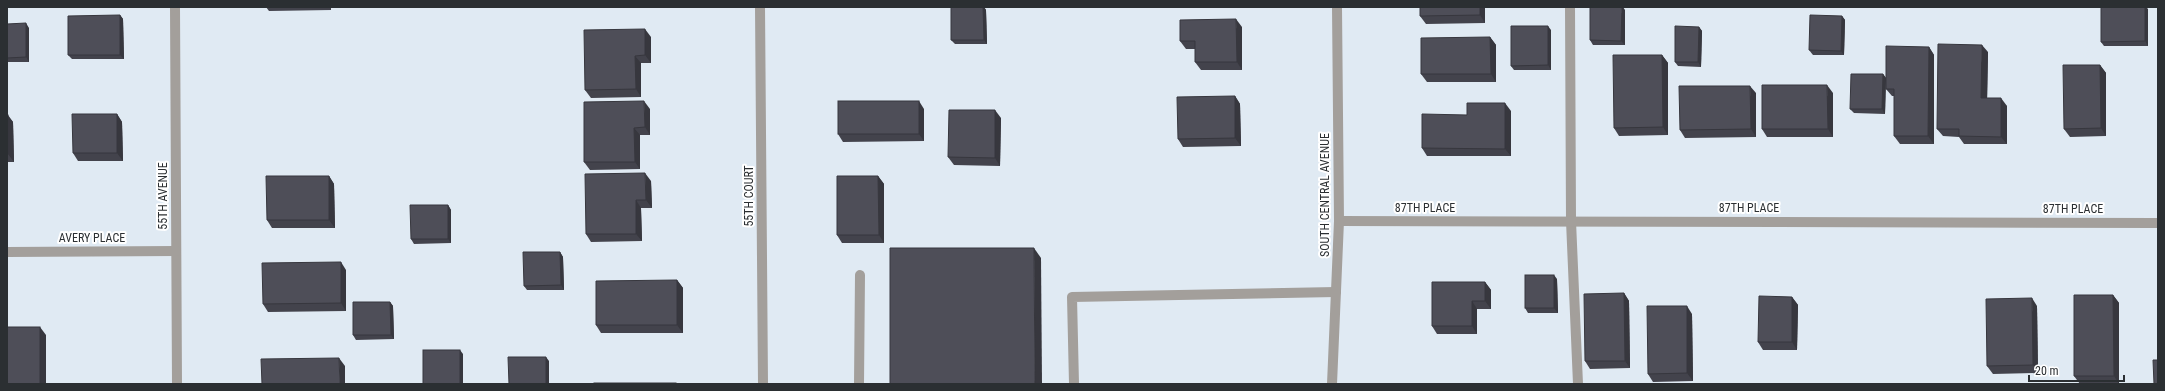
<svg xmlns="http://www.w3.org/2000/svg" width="2165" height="391" font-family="'Roboto Condensed',sans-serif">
	<rect width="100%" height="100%" fill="#e0eaf3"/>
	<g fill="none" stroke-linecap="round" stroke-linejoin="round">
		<g stroke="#a39f9b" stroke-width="10">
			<polyline points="1570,7 1571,221 1578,384"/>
			<polyline points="859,384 860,275"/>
			<polyline points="1074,384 1072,297 1336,292"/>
		</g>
		<g stroke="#a39f9b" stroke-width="10">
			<polyline points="175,7 177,384"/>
			<polyline points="760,7 763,384"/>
			<polyline points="1339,221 2158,223"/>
			<polyline points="7,252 176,251"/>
		</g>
		<polyline stroke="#a39f9b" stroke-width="10" points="1332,384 1339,221 1337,7"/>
	</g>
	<g fill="#43434c">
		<polygon points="266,7 331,7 331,10 269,11"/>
		<polygon points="951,7 984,7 986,10 987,44 955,44 951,40"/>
		<polygon points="1485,7 1485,23 1426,24 1420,16"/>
		<polygon points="2148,9 2148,46 2104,46 2101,42"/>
		<polygon points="1625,10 1625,45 1593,45 1590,40"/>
		<polygon points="120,15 123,19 124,59 72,59 68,55"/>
		<polygon points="1842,16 1845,20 1844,55 1813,55 1809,50"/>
		<polygon points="7,24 29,28 29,62 7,62"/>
		<polygon points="1242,27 1242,70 1201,70 1195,62 1195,49 1186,49 1180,41"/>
		<polygon points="1699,27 1702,31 1701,67 1678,66 1675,62"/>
		<polygon points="1551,30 1551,70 1514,70 1511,66"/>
		<polygon points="651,37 651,63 641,63 641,97 591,98 585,90"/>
		<polygon points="1490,37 1496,45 1496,82 1427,82 1421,74"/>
		<polygon points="1929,47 1934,55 1934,144 1900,144 1894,136 1894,96 1892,96 1886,89"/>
		<polygon points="1988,52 1987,98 2007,106 2007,144 1964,144 1959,137 1943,136 1937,129"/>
		<polygon points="1662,55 1668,63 1668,135 1619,136 1614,128"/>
		<polygon points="2100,65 2106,73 2106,136 2070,137 2064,129"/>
		<polygon points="1883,74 1886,78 1885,114 1854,113 1850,109"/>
		<polygon points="1756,93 1756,137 1685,138 1680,130"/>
		<polygon points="1833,93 1833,137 1767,137 1762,129"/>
		<polygon points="1235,96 1240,104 1241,146 1183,147 1178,139"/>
		<polygon points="650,109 650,135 640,135 640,169 590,170 584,162"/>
		<polygon points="924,109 924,141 843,142 838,134"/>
		<polygon points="1511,111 1511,156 1427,156 1422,148 1467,115"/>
		<polygon points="117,114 122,122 123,161 78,161 73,153"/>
		<polygon points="7,115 13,122 14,162 7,162"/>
		<polygon points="1001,118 1000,166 954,165 948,157"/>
		<polygon points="329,176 334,184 335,228 272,228 267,220"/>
		<polygon points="878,176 884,184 884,243 842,243 837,235"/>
		<polygon points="651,181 652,208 641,208 642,241 591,242 586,234"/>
		<polygon points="448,205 451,210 451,243 414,244 411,239"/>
		<polygon points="560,252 563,257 564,290 527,290 524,286"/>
		<polygon points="346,270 346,311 268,312 263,304"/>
		<polygon points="1557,279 1558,313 1528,313 1525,308"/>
		<polygon points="677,280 683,288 683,333 601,333 596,325"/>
		<polygon points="1485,282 1491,290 1491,309 1477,309 1477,334 1437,334 1432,326"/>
		<polygon points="1624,293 1629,301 1630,368 1590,369 1585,361"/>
		<polygon points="2113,295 2119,303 2119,384 2080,384 2074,376"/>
		<polygon points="1792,297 1798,305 1797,350 1763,350 1758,342"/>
		<polygon points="390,302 393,306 394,339 356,340 353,335"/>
		<polygon points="2037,306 2038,373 1993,374 1987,366"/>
		<polygon points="1692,314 1693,381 1653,382 1648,374"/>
	</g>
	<g fill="#37373e">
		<polygon points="983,7 984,7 986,10 987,44 984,40"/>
		<polygon points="1480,7 1485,7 1485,23 1480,15"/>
		<polygon points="1622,7 1623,7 1625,10 1625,45 1621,41"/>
		<polygon points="2145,7 2146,7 2148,9 2148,46 2145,41"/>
		<polygon points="120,15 123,19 124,59 120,55"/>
		<polygon points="1842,16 1845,20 1844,55 1841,51"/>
		<polygon points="1236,19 1242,27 1242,70 1237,62"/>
		<polygon points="26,23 29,28 29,62 26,57"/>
		<polygon points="1548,26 1551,30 1551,70 1548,65"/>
		<polygon points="1699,27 1702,31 1701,67 1698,62"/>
		<polygon points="645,29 651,37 651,63 645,55"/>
		<polygon points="1490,37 1496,45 1496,82 1491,74"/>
		<polygon points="1982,45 1988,52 1987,106 1981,98"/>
		<polygon points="1929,47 1934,55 1934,144 1928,136"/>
		<polygon points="1662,55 1668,63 1668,135 1663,127"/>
		<polygon points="635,56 641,63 641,97 636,89"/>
		<polygon points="2100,65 2106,73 2106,136 2101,128"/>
		<polygon points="1883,74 1886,78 1885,114 1882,109"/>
		<polygon points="1827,85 1833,93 1833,137 1828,129"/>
		<polygon points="1750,86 1756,93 1756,137 1751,129"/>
		<polygon points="1235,96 1240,104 1241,146 1235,138"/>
		<polygon points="2001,98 2007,106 2007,144 2001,137"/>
		<polygon points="644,101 650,109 650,135 645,127"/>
		<polygon points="919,101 924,109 924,141 919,134"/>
		<polygon points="1505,103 1511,111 1511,156 1505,149"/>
		<polygon points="995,110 1001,118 1000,166 995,158"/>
		<polygon points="117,114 122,122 123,161 117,153"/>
		<polygon points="8,115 13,122 14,162 8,154"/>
		<polygon points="634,128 640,135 640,169 635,162"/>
		<polygon points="645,173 651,181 652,208 646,200"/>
		<polygon points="329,176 334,184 335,228 329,220"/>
		<polygon points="878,176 884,184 884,243 879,235"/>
		<polygon points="636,200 641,208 642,241 636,234"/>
		<polygon points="448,205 451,210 451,243 448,239"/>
		<polygon points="1034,248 1041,258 1042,384 1035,384"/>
		<polygon points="560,252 563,257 564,290 561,285"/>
		<polygon points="341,262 346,270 346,311 341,303"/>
		<polygon points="1554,275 1557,279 1558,313 1554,308"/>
		<polygon points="677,280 683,288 683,333 677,325"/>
		<polygon points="1485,282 1491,290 1491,309 1485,301"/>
		<polygon points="1624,293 1629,301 1630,368 1625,361"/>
		<polygon points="2113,295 2119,303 2119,384 2114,376"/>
		<polygon points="1792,297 1798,305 1797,350 1792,342"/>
		<polygon points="2032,298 2037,306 2038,373 2033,365"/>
		<polygon points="1472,301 1477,309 1477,334 1472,326"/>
		<polygon points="390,302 393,306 394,339 391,335"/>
		<polygon points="1687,306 1692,314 1693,381 1687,373"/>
		<polygon points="40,327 46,335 46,384 40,384"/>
		<polygon points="460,350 463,354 463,384 460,384"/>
		<polygon points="546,357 549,361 549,384 546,384"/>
		<polygon points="339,358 345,366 345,384 340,384"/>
	</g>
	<g fill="#4e4e58" stroke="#37373e">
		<polygon points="951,7 983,7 984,40 951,40"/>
		<polygon points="1420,7 1480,7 1480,15 1420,16"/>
		<polygon points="1590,7 1622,7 1621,41 1590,40"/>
		<polygon points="2101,7 2145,7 2145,41 2101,42"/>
		<polygon points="120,15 120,55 68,55 68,16"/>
		<polygon points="1810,15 1842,16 1841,51 1809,50"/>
		<polygon points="1236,19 1237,62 1195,62 1195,41 1180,41 1180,20"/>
		<polygon points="26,23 26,57 7,58 7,24"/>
		<polygon points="1511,26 1548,26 1548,65 1511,66"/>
		<polygon points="1675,26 1699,27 1698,62 1675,62"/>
		<polygon points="645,29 645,55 635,56 636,89 585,90 584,30"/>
		<polygon points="1490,37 1491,74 1421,74 1421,38"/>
		<polygon points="1938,44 1982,45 1981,98 2001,98 2001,137 1959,136 1959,129 1937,129"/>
		<polygon points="1886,46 1929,47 1928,136 1894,136 1894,89 1886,89"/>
		<polygon points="1613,55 1662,55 1663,127 1614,128"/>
		<polygon points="2063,65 2100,65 2101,128 2064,129"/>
		<polygon points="1851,74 1883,74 1882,109 1850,109"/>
		<polygon points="1762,85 1827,85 1828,129 1762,129"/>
		<polygon points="1679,86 1750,86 1751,129 1680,130"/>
		<polygon points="1235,96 1235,138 1178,139 1177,97"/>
		<polygon points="644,101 645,127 634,128 635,162 584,162 584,102"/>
		<rect x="838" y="101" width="81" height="33"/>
		<polygon points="1467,103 1505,103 1505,149 1422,148 1422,114 1467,115"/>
		<polygon points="949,110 995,110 995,158 948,157"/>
		<polygon points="72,114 117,114 117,153 73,153"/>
		<rect x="7" y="115" width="1" height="39"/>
		<polygon points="645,173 646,200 636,200 636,234 586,234 585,174"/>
		<polygon points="266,176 329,176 329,220 267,220"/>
		<polygon points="837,176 878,176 879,235 837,235"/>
		<polygon points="410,205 448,205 448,239 411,239"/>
		<polygon points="890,248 1034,248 1035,384 890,384"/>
		<polygon points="523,252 560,252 561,285 524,286"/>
		<polygon points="341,262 341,303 263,304 262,263"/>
		<rect x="1525" y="275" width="29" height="33"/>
		<polygon points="677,280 677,325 596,325 596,281"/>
		<polygon points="1432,282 1485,282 1485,301 1472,301 1472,326 1432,326"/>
		<polygon points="1624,293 1625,361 1585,361 1584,294"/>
		<polygon points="2074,295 2113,295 2114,376 2074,376"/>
		<polygon points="1759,296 1792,297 1792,342 1758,342"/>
		<polygon points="2032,298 2033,365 1987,366 1986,299"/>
		<polygon points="353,302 390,302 391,335 353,335"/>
		<polygon points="1647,306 1687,306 1687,373 1648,374"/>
		<rect x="7" y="327" width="33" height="57"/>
		<rect x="423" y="350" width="37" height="34"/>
		<polygon points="508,357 546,357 546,384 509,384"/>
		<polygon points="339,358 340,384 262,384 261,359"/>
		<polygon points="2153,360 2158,360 2158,384 2154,384"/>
		<rect x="594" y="383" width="82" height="1"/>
	</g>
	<g text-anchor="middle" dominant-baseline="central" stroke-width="4" stroke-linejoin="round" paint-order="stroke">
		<g font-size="12" fill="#2b2f32" stroke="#fff">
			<text transform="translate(1325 195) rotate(-90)">SOUTH CENTRAL AVENUE</text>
			<text transform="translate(163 196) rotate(-90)">55TH AVENUE</text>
			<text transform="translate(749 196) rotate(-90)">55TH COURT</text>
			<text x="1425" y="208">87TH PLACE</text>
			<text x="1749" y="208">87TH PLACE</text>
			<text x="2073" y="209">87TH PLACE</text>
			<text x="92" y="238">AVERY PLACE</text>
		</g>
	</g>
	<rect width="2165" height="391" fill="none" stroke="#2b2f32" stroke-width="16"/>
	<path d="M2029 375v6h95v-6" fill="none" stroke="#2b2f32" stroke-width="2"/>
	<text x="2035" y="375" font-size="12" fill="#2b2f32" stroke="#ffffff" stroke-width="3" paint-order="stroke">20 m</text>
</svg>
